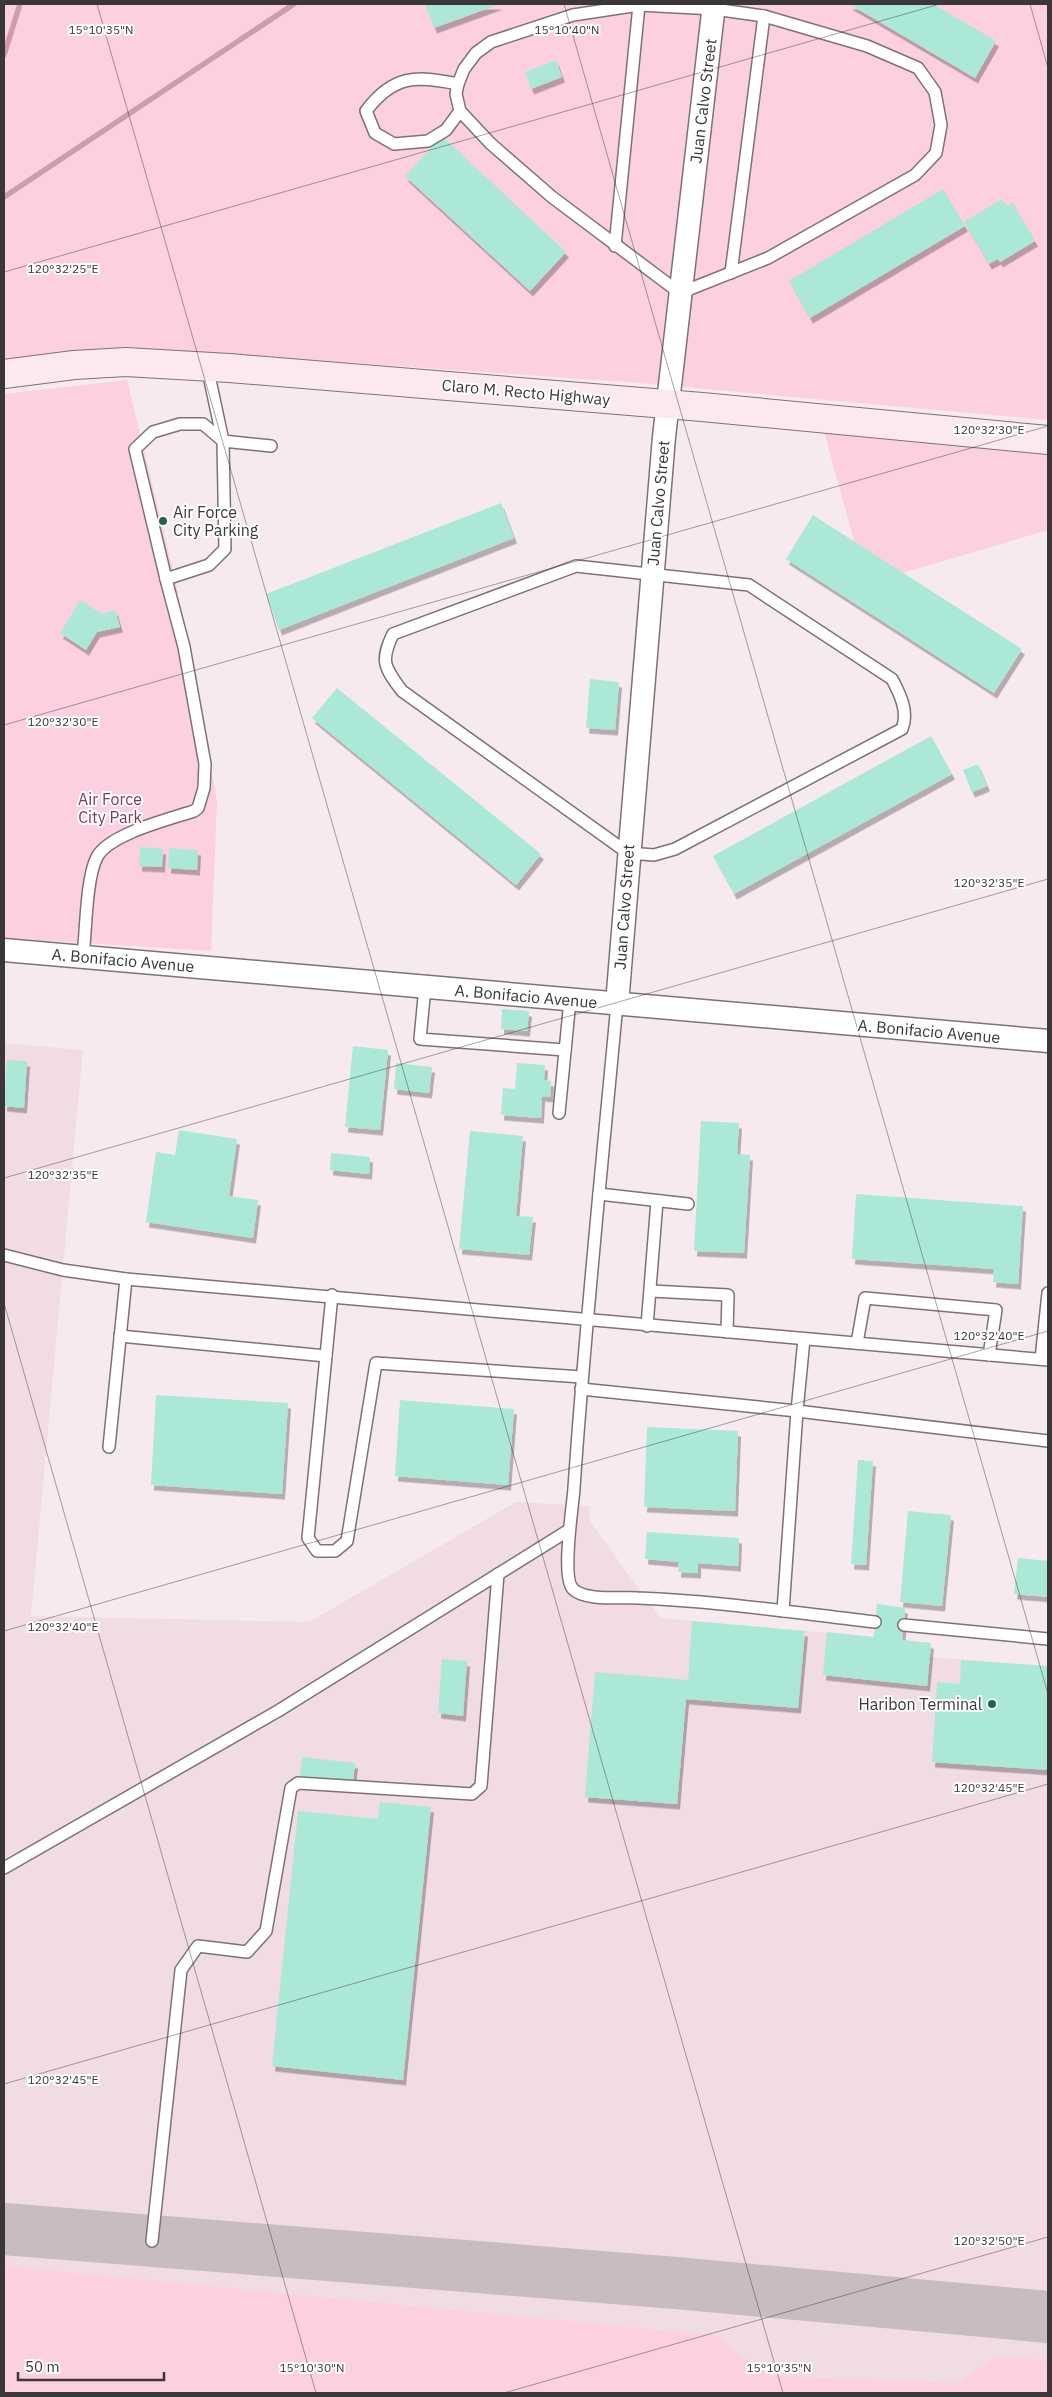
<svg xmlns="http://www.w3.org/2000/svg" width="1052" height="2397" font-family="'IBM Plex Sans',sans-serif">
	<defs>
		<filter id="shadow"><feDropShadow dx="3" dy="5.5" stdDeviation="0" flood-color="#0004"/></filter>
	</defs>
	<rect width="100%" height="100%" fill="#f7eaee"/>
	<polygon fill="#f2dce3" points="4,1043 83,1050 31,1616 309,1622 516,1502 590,1506 589,1520 660,1618 873,1637 877,1604 905,1608 902,1640 931,1643 930,1657 1048,1666 1048,2393 4,2393"/>
	<g fill="#fcd0df">
		<polygon points="4,4 1048,4 1048,420 639,383 213,353 136,350 4,362"/>
		<polygon points="127,380 175,578 217,801 211,951 4,938 4,394"/>
		<polygon points="824,432 1048,453 1048,530 866,584"/>
		<polygon points="4,2266 720,2336 741,2357 770,2376 958,2383 1000,2356 1048,2360 1048,2393 4,2393"/>
	</g>
	<g fill="none" stroke-linecap="round" stroke-linejoin="round">
		<g stroke="#cf9cae" stroke-width="5.5">
			<polyline points="4,55 20,4"/>
			<polyline points="4,197 294,4"/>
		</g>
		<polyline stroke="#c8bcc0" stroke-width="52" points="4,2229 676,2283 1048,2317"/>
	</g>
	<g fill="#ace8d7" filter="url(#shadow)">
		<polygon points="425,4 500,4 434,28"/>
		<polygon points="849,4 933,4 996,41 975,78"/>
		<polygon points="556,60 562,77 531,89 525,72"/>
		<polygon points="442,136 566,252 530,291 405,176"/>
		<polygon points="943,189 965,226 810,318 789,281"/>
		<polygon points="1002,199 1007,206 1013,203 1035,241 1000,262 998,259 989,264 964,222"/>
		<polygon points="501,503 514,538 279,630 266,594"/>
		<polygon points="813,515 1022,649 994,693 786,559"/>
		<polygon points="80,600 102,614 115,610 120,627 97,632 86,650 60,633"/>
		<polygon points="590,679 619,682 615,730 586,728"/>
		<polygon points="337,688 541,854 516,885 312,718"/>
		<polygon points="931,736 952,774 734,894 713,856"/>
		<polygon points="978,764 987,786 972,792 963,770"/>
		<polygon points="140,847 163,849 162,867 139,866"/>
		<polygon points="169,848 198,850 197,870 168,868"/>
		<polygon points="502,1009 529,1011 527,1031 501,1029"/>
		<polygon points="353,1046 388,1050 380,1130 345,1127"/>
		<polygon points="7,1060 27,1061 24,1108 4,1106"/>
		<polygon points="396,1063 432,1067 429,1093 394,1089"/>
		<polygon points="517,1063 545,1065 544,1080 551,1081 550,1097 542,1096 541,1118 501,1115 503,1088 515,1089"/>
		<polygon points="701,1121 739,1123 737,1154 750,1155 744,1253 694,1251"/>
		<polygon points="179,1130 237,1139 229,1196 258,1200 253,1238 146,1222 156,1152 175,1155"/>
		<polygon points="470,1131 523,1136 516,1216 533,1217 529,1255 459,1249"/>
		<polygon points="331,1153 370,1157 369,1174 330,1170"/>
		<polygon points="856,1194 1023,1206 1018,1284 993,1282 994,1269 852,1259"/>
		<polygon points="156,1395 288,1403 282,1494 151,1485"/>
		<polygon points="400,1400 514,1409 508,1485 395,1476"/>
		<polygon points="647,1427 738,1431 735,1511 644,1507"/>
		<polygon points="858,1460 873,1461 866,1565 851,1564"/>
		<polygon points="908,1511 951,1515 942,1606 900,1602"/>
		<polygon points="647,1532 739,1538 738,1566 698,1563 698,1573 678,1572 679,1562 645,1559"/>
		<polygon points="1018,1558 1048,1561 1048,1597 1014,1594"/>
		<polygon points="877,1604 905,1608 902,1640 931,1643 927,1686 823,1675 827,1632 874,1637"/>
		<polygon points="692,1621 805,1631 798,1708 686,1699 677,1804 585,1797 595,1672 688,1680"/>
		<polygon points="442,1659 467,1661 463,1716 438,1713"/>
		<polygon points="961,1660 1048,1666 1048,1770 932,1762 937,1682 960,1684"/>
		<polygon points="302,1757 355,1763 353,1782 300,1776"/>
		<polygon points="380,1802 431,1807 403,2080 272,2066 298,1811 378,1819"/>
	</g>
	<g fill="none" stroke-linecap="round" stroke-linejoin="round">
		<defs>
			<g id="service">
				<polygon points="639,5 714,9 764,16 867,46 918,68 935,92 941,125 936,153 915,175 768,258 680,293 552,197 490,143 460,111 456,94 458,84 464,69 476,53 491,42 573,15"/>
				<path d="M458,84c-42,-9 -65,-9 -92,27l9,22 19,11 34,-3 18,-11 14,-19"/>
				<polyline points="615,246 639,5"/>
				<polyline points="731,273 764,16"/>
				<polyline points="207,366 223,441 225,549 209,565 166,579 135,449 153,432 180,424 203,424 223,441 271,446"/>
				<path d="M576,566l173,19 143,94c8,15 17,33 10,50l-227,120 -21,6 -26,-2 -226,-162c-18,-24 -22,-30 -9,-57z"/>
				<path d="M83,957c3,-26 3,-79 14,-100 12,-23 73,-38 97,-46l4,-3 6,-20 1,-24 -21,-117 -18,-68"/>
				<polyline points="425,987 420,1039 565,1050"/>
				<path d="M617,1004c-15,161 -32,322 -43,484 -1,18 -13,89 -1,101 11,12 49,8 65,9 79,3 159,15 237,24"/>
				<polyline points="559,1113 570,1000"/>
				<polyline points="599,1194 688,1204"/>
				<polyline points="4,1255 63,1270 126,1279 1048,1360"/>
				<polyline points="651,1291 728,1295 727,1332"/>
				<polyline points="332,1295 308,1538 317,1551 335,1551 347,1541 376,1363 582,1377"/>
				<polyline points="647,1326 657,1201"/>
				<polyline points="120,1336 326,1356"/>
				<polyline points="857,1343 865,1298 996,1310 989,1355"/>
				<polyline points="1041,1359 1048,1293"/>
				<polyline points="581,1389 797,1411 1048,1441"/>
				<polyline points="109,1447 126,1279"/>
				<polyline points="783,1611 797,1411 804,1339"/>
				<polyline points="904,1625 1048,1639"/>
				<polyline points="4,1868 278,1711 569,1530"/>
				<polyline points="152,2241 181,1970 198,1946 247,1952 266,1931 291,1788 298,1783 472,1794 481,1786 498,1574"/>
			</g>
			<g id="minor">
				<polyline points="4,950 1048,1041"/>
				<polyline points="617,1004 664,437 714,4"/>
			</g>
			<polyline id="secondary" points="4,374 74,365 126,362 229,368 702,407 1048,440"/>
		</defs>
		<use href="#service" stroke="#7d7276" stroke-width="14"/>
		<use href="#minor" stroke="#7d7276" stroke-width="25"/>
		<use href="#secondary" stroke="#7d7276" stroke-width="30"/>
		<use href="#service" stroke="#fff" stroke-width="11"/>
		<use href="#minor" stroke="#fff" stroke-width="22"/>
		<use href="#secondary" stroke="#fce8ef" stroke-width="28"/>
	</g>
	<path fill="none" stroke="#3b3638" stroke-width="1" stroke-opacity="0.45" d="M97,4l686,2389M564,4l484,1690M1030,4l18,64M4,272l936,-268M4,725l1044,-299M4,1178l1044,-299M4,1303l312,1090M4,1631l1044,-300M4,2084l1044,-300M504,2393l544,-156"/>
	<g fill="#206454" stroke="#fff" stroke-width="2">
		<circle cx="163" cy="521" r="5"/>
		<circle cx="992" cy="1704" r="5"/>
	</g>
	<g text-anchor="middle" dominant-baseline="central" stroke-width="4" stroke-linejoin="round" paint-order="stroke">
		<g font-size="16" fill="#3b3638" stroke="#fff">
			<text transform="translate(703 101) rotate(-83)">Juan Calvo Street</text>
			<text transform="translate(526 392) rotate(5)">Claro M. Recto Highway</text>
			<text transform="translate(658 503) rotate(-85)">Juan Calvo Street</text>
			<text transform="translate(624 907) rotate(-86)">Juan Calvo Street</text>
			<text transform="translate(123 960) rotate(5)">A. Bonifacio Avenue</text>
			<text transform="translate(526 996) rotate(5)">A. Bonifacio Avenue</text>
			<text transform="translate(929 1031) rotate(5)">A. Bonifacio Avenue</text>
		</g>
		<g font-size="16" fill="#3b3638" stroke="#fff" text-anchor="start">
			<text x="173" y="512">Air Force<tspan x="173" dy="18">City Parking</tspan></text>
			<text x="982" y="1704" text-anchor="end">Haribon Terminal</text>
		</g>
		<g font-size="16" fill="#7d3c56" stroke="#fff">
			<text x="110" y="799">Air Force<tspan x="110" dy="18">City Park</tspan></text>
		</g>
	</g>
	<g font-size="12" text-anchor="middle" fill="#3b3638" stroke="#fff" stroke-width="4" stroke-linejoin="round" paint-order="stroke">
		<text x="101" y="34">15°10'35"N</text>
		<text x="567" y="34">15°10'40"N</text>
		<text x="63" y="273">120°32'25"E</text>
		<text x="989" y="434">120°32'30"E</text>
		<text x="63" y="726">120°32'30"E</text>
		<text x="989" y="887">120°32'35"E</text>
		<text x="63" y="1179">120°32'35"E</text>
		<text x="989" y="1340">120°32'40"E</text>
		<text x="63" y="1631">120°32'40"E</text>
		<text x="989" y="1792">120°32'45"E</text>
		<text x="63" y="2084">120°32'45"E</text>
		<text x="989" y="2245">120°32'50"E</text>
		<text x="312" y="2372">15°10'30"N</text>
		<text x="779" y="2372">15°10'35"N</text>
	</g>
	<rect width="1052" height="2397" fill="none" stroke="#3b3638" stroke-width="10"/>
	<path d="M18 2372v8h146v-8" fill="none" stroke="#3b3638" stroke-width="2.5"/>
	<text x="25" y="2372" font-size="15" fill="#3b3638" stroke="#ffffff" stroke-width="4" paint-order="stroke">50 m</text>
</svg>
